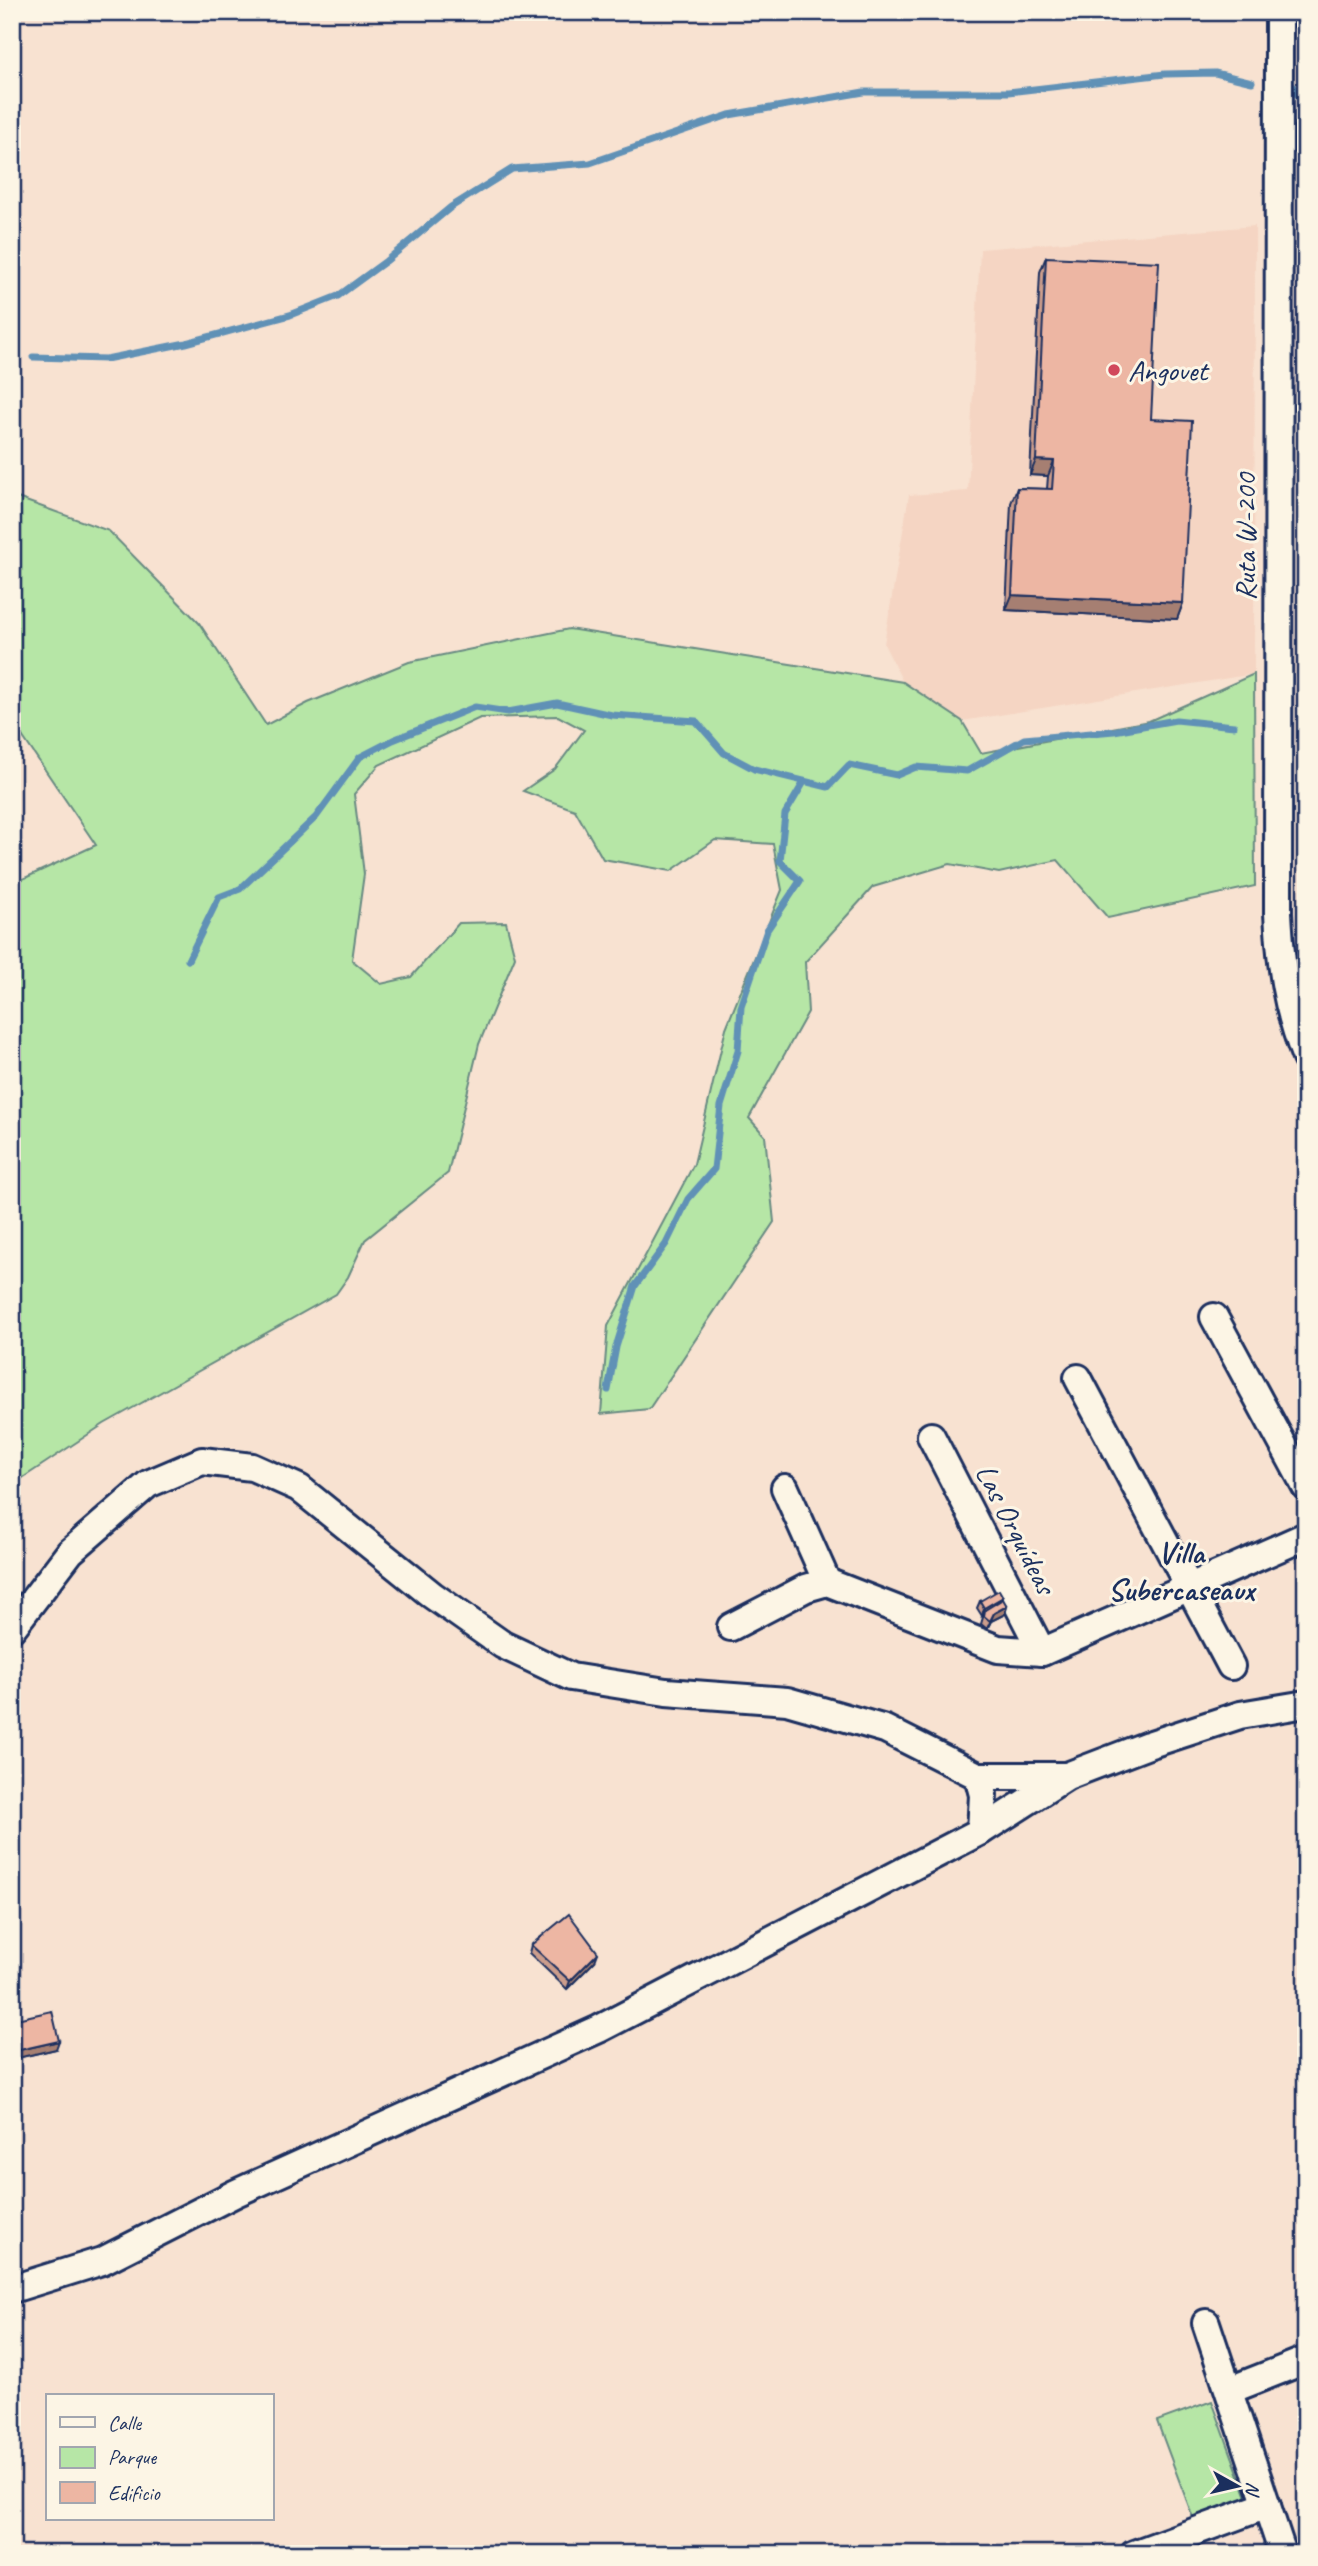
<svg xmlns="http://www.w3.org/2000/svg" width="1318" height="2566" font-family="Caveat,sans-serif">
	<rect width="100%" height="100%" fill="#f8e2d1"/>
	<filter id="ink" filterUnits="userSpaceOnUse"><feTurbulence type="fractalNoise" baseFrequency=".0143" numOctaves="2"/><feDisplacementMap in="SourceGraphic" scale="14" xChannelSelector="R" yChannelSelector="G"/><feConvolveMatrix kernelMatrix="1 2 1 2 8 2 1 2 1" color-interpolation-filters="sRGB"/></filter>
	<g filter="url(#ink)">
		<polygon fill="#f5d5c3" points="1255,226 1254,674 962,721 903,682 884,644 909,495 968,491 980,249"/>
		<g fill="#b6e6a6" stroke="#688a82" stroke-width="2">
			<polygon points="12,496 109,531 199,623 266,725 308,703 409,662 569,629 903,682 962,721 981,753 1149,721 1254,674 1255,886 1108,918 1058,860 999,873 950,864 873,887 805,962 808,1012 749,1118 765,1136 774,1222 649,1409 601,1414 608,1326 694,1164 726,1028 782,890 773,844 715,840 671,871 603,859 575,810 523,791 555,769 584,730 558,716 480,718 379,765 354,794 364,874 352,960 381,984 411,977 459,923 506,922 515,957 479,1044 448,1173 365,1240 348,1277 336,1294 104,1424 12,1485 12,884 96,845 12,721"/>
			<polygon points="1212,2401 1249,2503 1195,2523 1157,2421"/>
		</g>
		<g fill="none" stroke-linecap="round" stroke-linejoin="round">
			<g stroke="#6191b6" stroke-width="7">
				<polyline points="1292,85 1306,107"/>
				<polyline points="33,357 106,359 186,343 290,315 338,296 386,261 451,207 512,169 590,163 729,115 864,92 1008,92 1165,74 1215,73 1252,82"/>
				<polyline points="1305,709 1306,709"/>
				<polyline points="188,960 219,897 240,889 316,817 360,757 393,740 475,707 508,712 557,703 612,715 696,721 724,753 754,769 828,787 849,765 897,775 916,767 967,771 1024,739 1114,731 1176,720 1234,726"/>
				<polyline points="608,1390 616,1347 635,1286 666,1244 688,1199 714,1169 721,1106 738,1051 741,1007 767,930 800,881 780,861 785,814 804,782"/>
			</g>
			<defs>
				<g id="minor">
					<path d="M1279,12l-1,901c3,55 8,93 28,145"/>
					<polyline points="1214,1317 1306,1487"/>
					<polyline points="1078,1378 1231,1666"/>
					<polyline points="931,1436 1042,1652"/>
					<polyline points="785,1488 827,1582"/>
					<polyline points="731,1627 806,1588 827,1582 998,1649 1042,1652 1306,1536"/>
					<polyline points="12,1628 70,1552 148,1484 202,1461 252,1467 299,1488 432,1595 503,1645 571,1677 666,1692 787,1701 885,1729 978,1776 1066,1776"/>
					<polyline points="978,1776 983,1795 981,1831"/>
					<polyline points="12,2289 102,2261 236,2193 599,2029 981,1831 1067,1776 1148,1745 1240,1715 1306,1704"/>
					<polyline points="1206,2323 1283,2554"/>
					<polyline points="1230,2390 1306,2360"/>
					<polyline points="1134,2554 1267,2505"/>
				</g>
			</defs>
			<use href="#minor" stroke="#1b2f5e" stroke-width="32"/>
			<use href="#minor" stroke="#fcf5e5" stroke-width="26"/>
		</g>
		<g fill="#cc9d8c" stroke="#1b2f5e" stroke-width="2">
			<polygon points="1046,257 1151,419 1183,603 1177,619 1006,610 1011,503 1017,488 1047,489 1048,476 1030,475 1040,272"/>
			<polygon points="1003,1597 1002,1600 1007,1606 1005,1614 991,1621 987,1629 981,1624 984,1614 982,1616 977,1608 980,1601"/>
			<polygon points="531,1945 595,1961 567,1989 529,1953"/>
			<polygon points="12,2020 56,2049 13,2059"/>
		</g>
		<g fill="#a67f72" stroke="#1b2f5e" stroke-width="2">
			<polygon points="1036,460 1054,461 1048,476 1030,475"/>
			<polygon points="1012,595 1183,603 1177,619 1006,610"/>
			<polygon points="1003,1597 1000,1605 982,1616 984,1608"/>
			<polygon points="1007,1606 1005,1614 991,1621 987,1629 994,1613"/>
			<polygon points="598,1953 595,1961 567,1989 570,1981"/>
			<polygon points="59,2041 56,2049 13,2059 15,2051"/>
		</g>
		<g fill="#edb6a3" stroke="#1b2f5e" stroke-width="2">
			<polygon points="1046,257 1159,262 1151,419 1192,421 1183,603 1012,595 1017,488 1052,489 1054,461 1036,460"/>
			<polygon points="999,1590 1003,1597 984,1608 980,1601"/>
			<polygon points="1003,1599 1007,1606 994,1613 990,1621 984,1616 985,1610"/>
			<polygon points="569,1914 598,1953 570,1981 531,1945"/>
			<polygon points="52,2011 59,2041 15,2051 12,2037 12,2020"/>
		</g>
	</g>
	<circle fill="#d1495b" stroke="#fcf5e5" stroke-width="2.5" cx="1114" cy="370" r="7"/>
	<g text-anchor="middle" dominant-baseline="central" stroke-width="6" stroke-linejoin="round" paint-order="stroke">
		<g font-size="30" fill="#1b2f5e" stroke="#fcf5e5" text-anchor="start">
			<text x="1128" y="370">Angovet</text>
		</g>
		<g font-size="30" fill="#1b2f5e" stroke="#fcf5e5">
			<text transform="translate(1245 537) rotate(-90)">Ruta W-200</text>
			<text transform="translate(1016 1529) rotate(63)">Las Orquídeas</text>
		</g>
		<g font-size="32" font-weight="bold" fill="#1b2f5e" stroke="#fcf5e5">
			<text x="1181" y="1552">Villa<tspan x="1181" dy="37">Subercaseaux</tspan></text>
		</g>
	</g>
	<rect width="1318" height="2566" fill="none" stroke="#fcf5e5" stroke-width="42"/>
	<rect x="21" y="21" width="1276" height="2524" fill="none" stroke="#1b2f5e" stroke-width="2.5" filter="url(#ink)"/>
	<rect x="46" y="2394" width="228" height="126" fill="#fcf5e5" stroke="#a2a6af" stroke-width="2"/>
	<rect x="60" y="2417" width="35" height="10" fill="#fcf5e5" stroke="#a2a6af" stroke-width="2"/>
	<text x="108" y="2430" font-size="21" fill="#1b2f5e">Calle</text>
	<rect x="60" y="2447" width="35" height="21" fill="#b6e6a6" stroke="#a2a6af" stroke-width="2"/>
	<text x="108" y="2464" font-size="21" fill="#1b2f5e">Parque</text>
	<rect x="60" y="2482" width="35" height="21" fill="#edb6a3" stroke="#a2a6af" stroke-width="2"/>
	<text x="108" y="2500" font-size="21" fill="#1b2f5e">Edificio</text>
	<g transform="translate(1237 2486) rotate(98)" stroke="#fcf5e5" stroke-width="5" paint-order="stroke">
	<path d="M0-5L12 26L0 18L-12 26Z" fill="#1b2f5e"/>
	<text y="-10" font-size="19" font-weight="bold" text-anchor="middle" fill="#1b2f5e">N</text>
	</g>
</svg>
